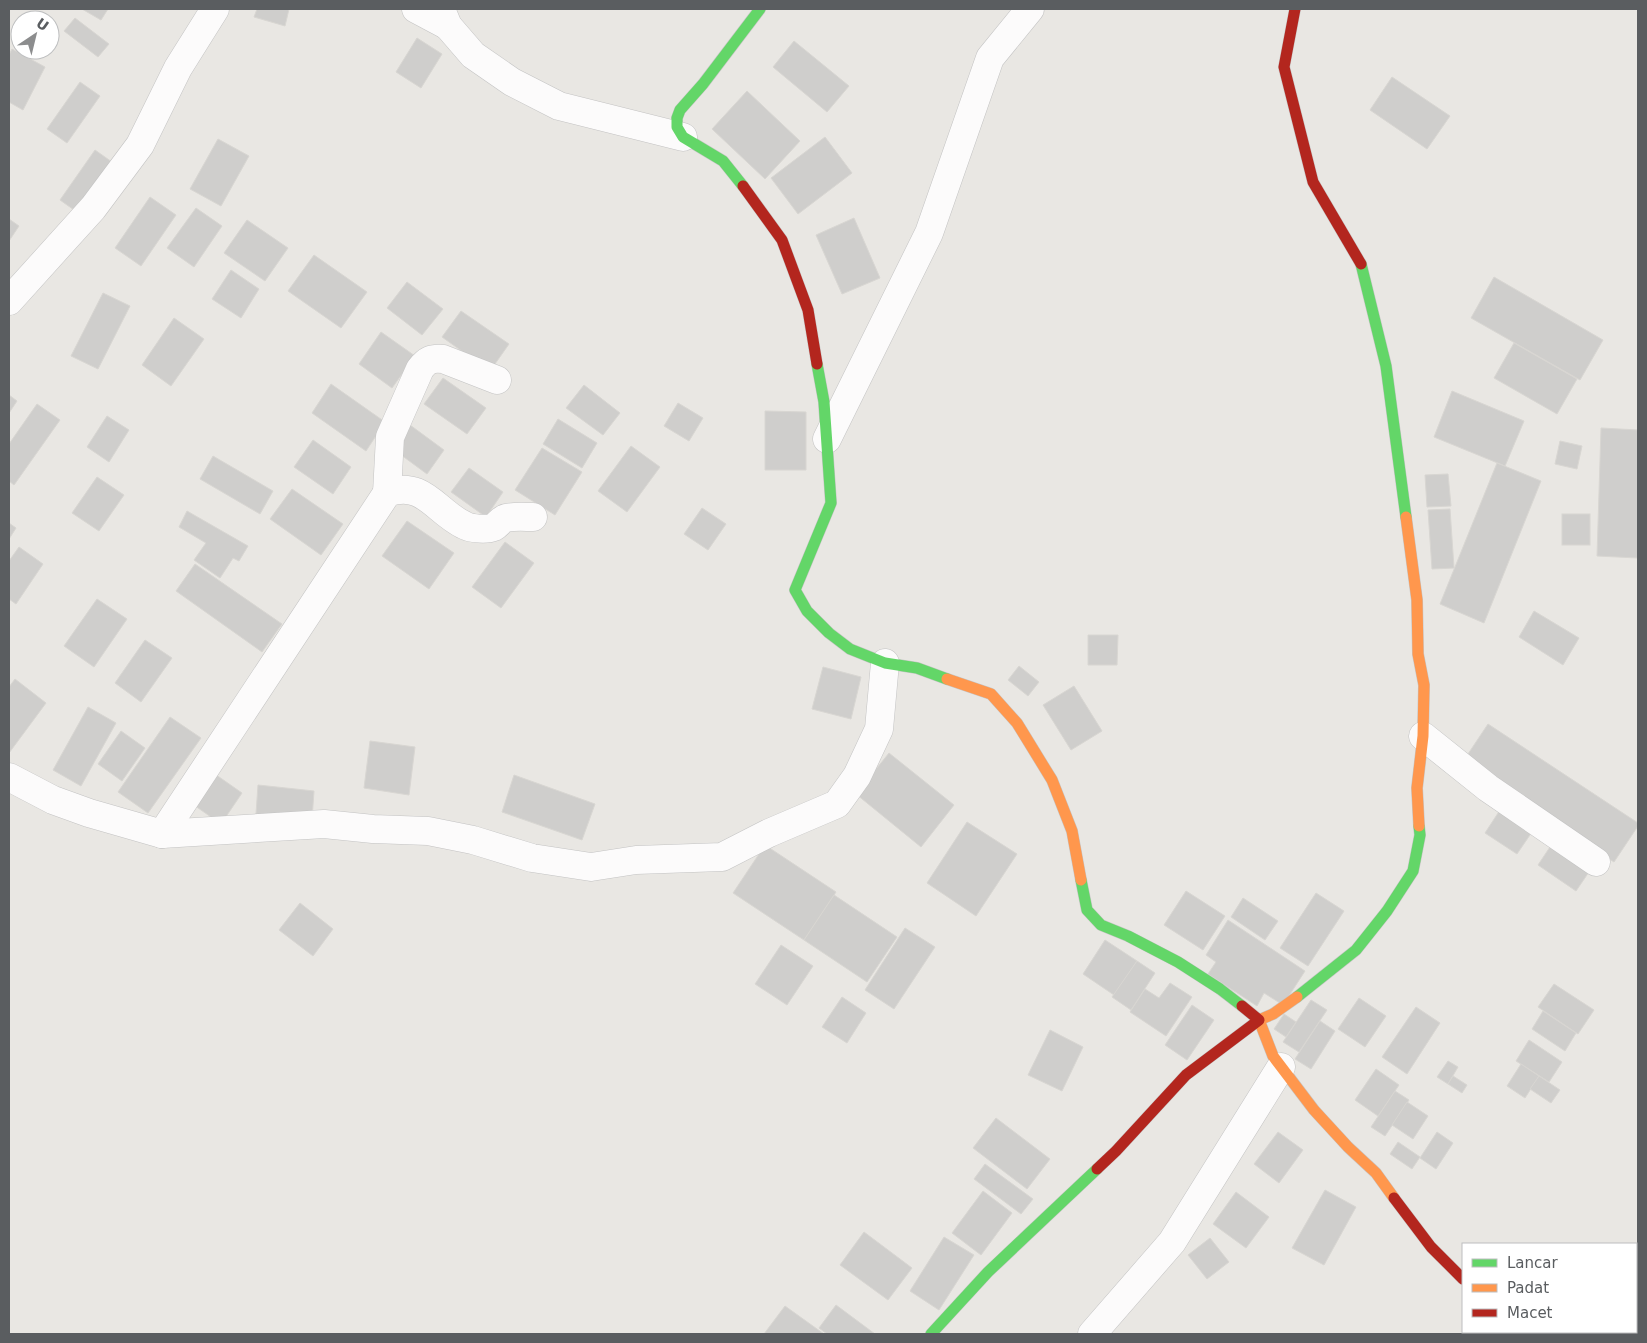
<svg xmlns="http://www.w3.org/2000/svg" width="1647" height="1343" font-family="'DejaVu Sans',sans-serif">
	<rect width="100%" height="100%" fill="#e9e7e3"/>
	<g fill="#cfcecc" stroke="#d8d6d2">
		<polygon points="82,9 108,9 101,20"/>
		<polygon points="257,9 289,9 285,26 254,17"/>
		<polygon points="75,18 109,44 98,57 64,31"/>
		<polygon points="417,38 442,54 421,88 396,72"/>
		<polygon points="794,41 849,86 827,112 773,67"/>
		<polygon points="12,49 45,67 23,110 9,102 9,55"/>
		<polygon points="1392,77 1450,116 1427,149 1370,110"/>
		<polygon points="80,82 100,96 67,143 47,129"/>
		<polygon points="747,91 800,141 765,179 712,129"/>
		<polygon points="825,137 852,173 798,214 771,178"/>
		<polygon points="218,139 249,156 221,206 190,189"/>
		<polygon points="95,150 119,167 84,217 60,200"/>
		<polygon points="150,197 176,215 141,266 115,248"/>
		<polygon points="196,208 222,226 194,267 167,248"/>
		<polygon points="854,218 880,278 842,294 816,235"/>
		<polygon points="9,219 19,226 9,241"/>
		<polygon points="247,220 288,248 265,281 224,253"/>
		<polygon points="314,255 367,292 341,328 288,291"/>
		<polygon points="231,270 259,289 241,318 212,299"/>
		<polygon points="1494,277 1603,340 1580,380 1471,318"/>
		<polygon points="407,282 443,309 422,335 387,308"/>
		<polygon points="103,293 130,306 98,369 71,356"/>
		<polygon points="461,311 509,344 490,371 442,337"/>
		<polygon points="174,318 204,339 171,386 142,365"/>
		<polygon points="381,332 415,356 392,388 359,364"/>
		<polygon points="1514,343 1577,379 1557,414 1494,378"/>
		<polygon points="443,378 486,408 467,434 424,404"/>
		<polygon points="331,384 385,422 366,451 312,413"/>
		<polygon points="584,385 620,413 603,435 566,408"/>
		<polygon points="1452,391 1524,421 1505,466 1434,437"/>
		<polygon points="9,395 17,401 9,413"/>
		<polygon points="678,403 703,418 689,441 664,426"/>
		<polygon points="37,404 60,420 14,485 9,481 9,444"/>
		<polygon points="765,411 806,412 806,470 765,470"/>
		<polygon points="107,416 129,430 109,462 87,447"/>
		<polygon points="558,419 597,443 582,468 543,444"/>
		<polygon points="410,425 444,450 427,474 393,449"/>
		<polygon points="1601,428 1638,430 1638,558 1597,556"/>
		<polygon points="313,440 351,467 333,494 294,467"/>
		<polygon points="1560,441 1582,446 1577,469 1555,464"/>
		<polygon points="631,446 660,467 627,512 598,491"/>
		<polygon points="542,448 582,472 555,515 515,490"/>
		<polygon points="213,456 273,491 260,514 200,479"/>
		<polygon points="1497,463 1541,481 1484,623 1440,604"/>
		<polygon points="469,468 503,492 486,517 451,492"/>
		<polygon points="1448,474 1451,506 1427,507 1425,475"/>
		<polygon points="97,477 124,495 99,531 72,513"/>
		<polygon points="292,489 343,524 321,555 270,519"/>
		<polygon points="702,508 726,524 708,550 684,534"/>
		<polygon points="1450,509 1454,568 1432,569 1428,510"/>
		<polygon points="187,511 248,546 239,561 233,558 220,578 194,560 206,543 179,527"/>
		<rect x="1562" y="514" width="28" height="31"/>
		<polygon points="407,521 454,553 429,589 382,556"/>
		<polygon points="9,523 16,528 9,539"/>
		<polygon points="505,542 534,563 501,608 472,587"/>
		<polygon points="19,547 43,564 16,604 9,599 9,561"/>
		<polygon points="195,564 282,624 262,652 176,591"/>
		<polygon points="97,599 127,619 94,667 64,646"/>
		<polygon points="1534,611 1579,638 1563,665 1519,637"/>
		<polygon points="1088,635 1118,635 1117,665 1088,665"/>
		<polygon points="145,640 172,658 141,702 115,683"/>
		<polygon points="1019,666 1039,682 1028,696 1008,680"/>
		<polygon points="823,667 861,677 851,719 812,709"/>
		<polygon points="15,679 46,703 9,753 9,687"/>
		<polygon points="1074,686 1102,731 1071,750 1043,705"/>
		<polygon points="88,707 116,723 81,786 53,770"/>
		<polygon points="170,717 201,738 148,813 118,792"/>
		<polygon points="1488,724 1638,823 1638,826 1614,862 1462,763"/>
		<polygon points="121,731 145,748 122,781 98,764"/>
		<polygon points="370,741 415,747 409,795 364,788"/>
		<polygon points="889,753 954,805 921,847 856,794"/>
		<polygon points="212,772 242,793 221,824 191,803"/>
		<polygon points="514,775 595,804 582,840 502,812"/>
		<polygon points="258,785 314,791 312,819 256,814"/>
		<polygon points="1502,807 1534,829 1517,854 1485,833"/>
		<polygon points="967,822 1017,854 976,916 927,883"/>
		<polygon points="1554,841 1593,866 1576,891 1538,865"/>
		<polygon points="765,845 836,892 804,940 733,893"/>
		<polygon points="1186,891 1225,916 1203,950 1164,925"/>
		<polygon points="1316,893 1344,911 1308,966 1280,948"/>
		<polygon points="834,895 897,937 867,982 804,940"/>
		<polygon points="1243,898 1278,921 1265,940 1231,917"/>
		<polygon points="300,903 333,929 313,956 279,930"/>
		<polygon points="1228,920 1305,971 1283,1005 1264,993 1257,1006 1208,974 1216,962 1206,955"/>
		<polygon points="905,928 935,947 894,1009 865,990"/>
		<polygon points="1105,940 1137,961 1114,995 1083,974"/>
		<polygon points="781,945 813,966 787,1005 755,984"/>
		<polygon points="1137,961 1155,973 1131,1010 1112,997"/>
		<polygon points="1170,983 1192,997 1166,1036 1130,1012 1145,989 1159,998"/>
		<polygon points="1554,984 1594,1010 1578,1034 1538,1007"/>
		<polygon points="842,997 866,1013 847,1043 822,1027"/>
		<polygon points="1359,998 1386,1016 1365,1047 1338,1029"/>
		<polygon points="1311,1000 1327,1010 1299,1052 1283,1042"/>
		<polygon points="1192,1005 1214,1020 1187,1060 1165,1045"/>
		<polygon points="1416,1007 1440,1023 1407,1074 1382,1057"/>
		<polygon points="1543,1011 1576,1033 1565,1051 1532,1029"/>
		<polygon points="1284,1014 1296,1022 1286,1037 1274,1029"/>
		<polygon points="1320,1021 1335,1031 1311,1069 1295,1059"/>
		<polygon points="1050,1030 1083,1047 1062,1091 1028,1075"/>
		<polygon points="1529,1040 1562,1062 1549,1082 1516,1061"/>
		<polygon points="1448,1061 1458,1067 1448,1084 1437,1077"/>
		<polygon points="1521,1064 1539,1076 1525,1098 1507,1086"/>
		<polygon points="1376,1069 1399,1085 1378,1116 1355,1100"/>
		<polygon points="1453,1076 1467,1085 1462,1093 1448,1084"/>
		<polygon points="1539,1076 1560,1090 1551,1103 1530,1089"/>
		<polygon points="1395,1091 1409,1100 1385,1136 1371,1127"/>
		<polygon points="1407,1102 1428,1116 1413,1139 1392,1125"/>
		<polygon points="996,1118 1050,1159 1027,1189 973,1148"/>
		<polygon points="1278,1132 1303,1150 1279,1183 1254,1164"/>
		<polygon points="1437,1132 1453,1143 1436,1169 1420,1158"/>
		<polygon points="1398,1142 1420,1157 1412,1169 1390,1154"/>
		<polygon points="985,1164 1033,1199 1021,1214 974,1179"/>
		<polygon points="1325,1190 1356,1207 1324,1265 1292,1248"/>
		<polygon points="983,1191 1012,1213 981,1255 952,1233"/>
		<polygon points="1236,1192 1269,1217 1246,1248 1213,1224"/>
		<polygon points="864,1232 912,1268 888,1300 840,1265"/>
		<polygon points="944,1237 974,1255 939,1310 910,1291"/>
		<polygon points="1210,1238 1229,1262 1207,1279 1188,1255"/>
		<polygon points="836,1305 875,1334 827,1334 819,1328"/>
		<polygon points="785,1306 824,1334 764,1334"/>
	</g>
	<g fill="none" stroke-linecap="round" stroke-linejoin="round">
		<defs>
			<g id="street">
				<polyline points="416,9 448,26"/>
				<polyline points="441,9 448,26 473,55 512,82 559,106 683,137"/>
				<polyline points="9,301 93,208 140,145 178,68 215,9"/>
				<polyline points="827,439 929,233 990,58 1030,9"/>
				<path d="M387,493l3,-56 30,-68c7,-9 11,-11 23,-10l54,21"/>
				<polyline points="1423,736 1488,788 1596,862"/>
				<path d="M9,777l44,23 36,13 73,21 225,-341c36,-14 49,19 77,32 7,4 23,5 30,2 4,-2 7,-8 12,-9 8,-2 19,-1 27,-1"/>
				<polyline points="162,834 324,824 373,829 428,831 473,840 532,858 591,867 636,860 722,857 769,833 837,804 857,776 879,729 885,663"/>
				<polyline points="1516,1332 1519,1334"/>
				<polyline points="1092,1334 1172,1242 1281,1067"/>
			</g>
			<g id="fast">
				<polyline points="743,186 723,161 683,137 677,127 677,118 680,110 703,84 760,9"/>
				<polyline points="1361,264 1386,366 1406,517"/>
				<polyline points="817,364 824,402 831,503 795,590 807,611 829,633 850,649 885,663 917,668 947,679"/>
				<polyline points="1081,880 1087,910 1101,925 1128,936 1178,962 1220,989 1242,1006"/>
				<polyline points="1297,997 1356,950 1387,911 1413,871 1420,835 1419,826"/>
				<polyline points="931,1334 988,1272 1097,1169"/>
			</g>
			<g id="slow">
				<polyline points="1406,517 1417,600 1418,654 1424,685 1423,736 1417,788 1419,826"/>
				<polyline points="947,679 991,694 1017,723 1052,780 1072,831 1081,880"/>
				<polyline points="1297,997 1273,1014 1259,1020 1273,1056 1314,1110 1348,1147 1376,1173 1394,1198"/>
			</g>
			<g id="jam">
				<polyline points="1295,9 1284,67 1313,182 1361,264"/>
				<polyline points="743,186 782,240 808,310 817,364"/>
				<polyline points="1097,1169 1116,1151 1186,1075 1259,1020 1242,1006"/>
				<polyline points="1394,1198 1431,1247 1463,1279"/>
			</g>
		</defs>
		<use href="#street" stroke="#c3c3c3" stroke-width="29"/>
		<use href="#fast" stroke="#c6c5c5" stroke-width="12"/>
		<use href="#slow" stroke="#c6c5c5" stroke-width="12"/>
		<use href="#jam" stroke="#c6c5c5" stroke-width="12"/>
		<use href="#street" stroke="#fcfbfb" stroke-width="28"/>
		<use href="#fast" stroke="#63d668" stroke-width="11"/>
		<use href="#slow" stroke="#ff974d" stroke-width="11"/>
		<use href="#jam" stroke="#b3261e" stroke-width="11"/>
	</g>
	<rect width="1647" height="1343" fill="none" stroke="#5a5d60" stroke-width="20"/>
	<rect x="1462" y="1243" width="175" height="90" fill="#ffffff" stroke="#bdbebf"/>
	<rect x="1472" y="1259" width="25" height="8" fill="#63d668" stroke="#bdbebf"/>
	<text x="1507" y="1268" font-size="15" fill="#5a5d60">Lancar</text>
	<rect x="1472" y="1284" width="25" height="8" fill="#ff974d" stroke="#bdbebf"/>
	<text x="1507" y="1293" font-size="15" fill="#5a5d60">Padat</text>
	<rect x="1472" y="1309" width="25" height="8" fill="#b3261e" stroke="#bdbebf"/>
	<text x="1507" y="1318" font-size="15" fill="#5a5d60">Macet</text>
	<g transform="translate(35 35) rotate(35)"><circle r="24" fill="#ffffff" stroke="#bdbebf"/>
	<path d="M0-4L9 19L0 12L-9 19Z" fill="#8c8d8e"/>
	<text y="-8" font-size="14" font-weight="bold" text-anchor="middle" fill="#5a5d60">U</text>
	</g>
</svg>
